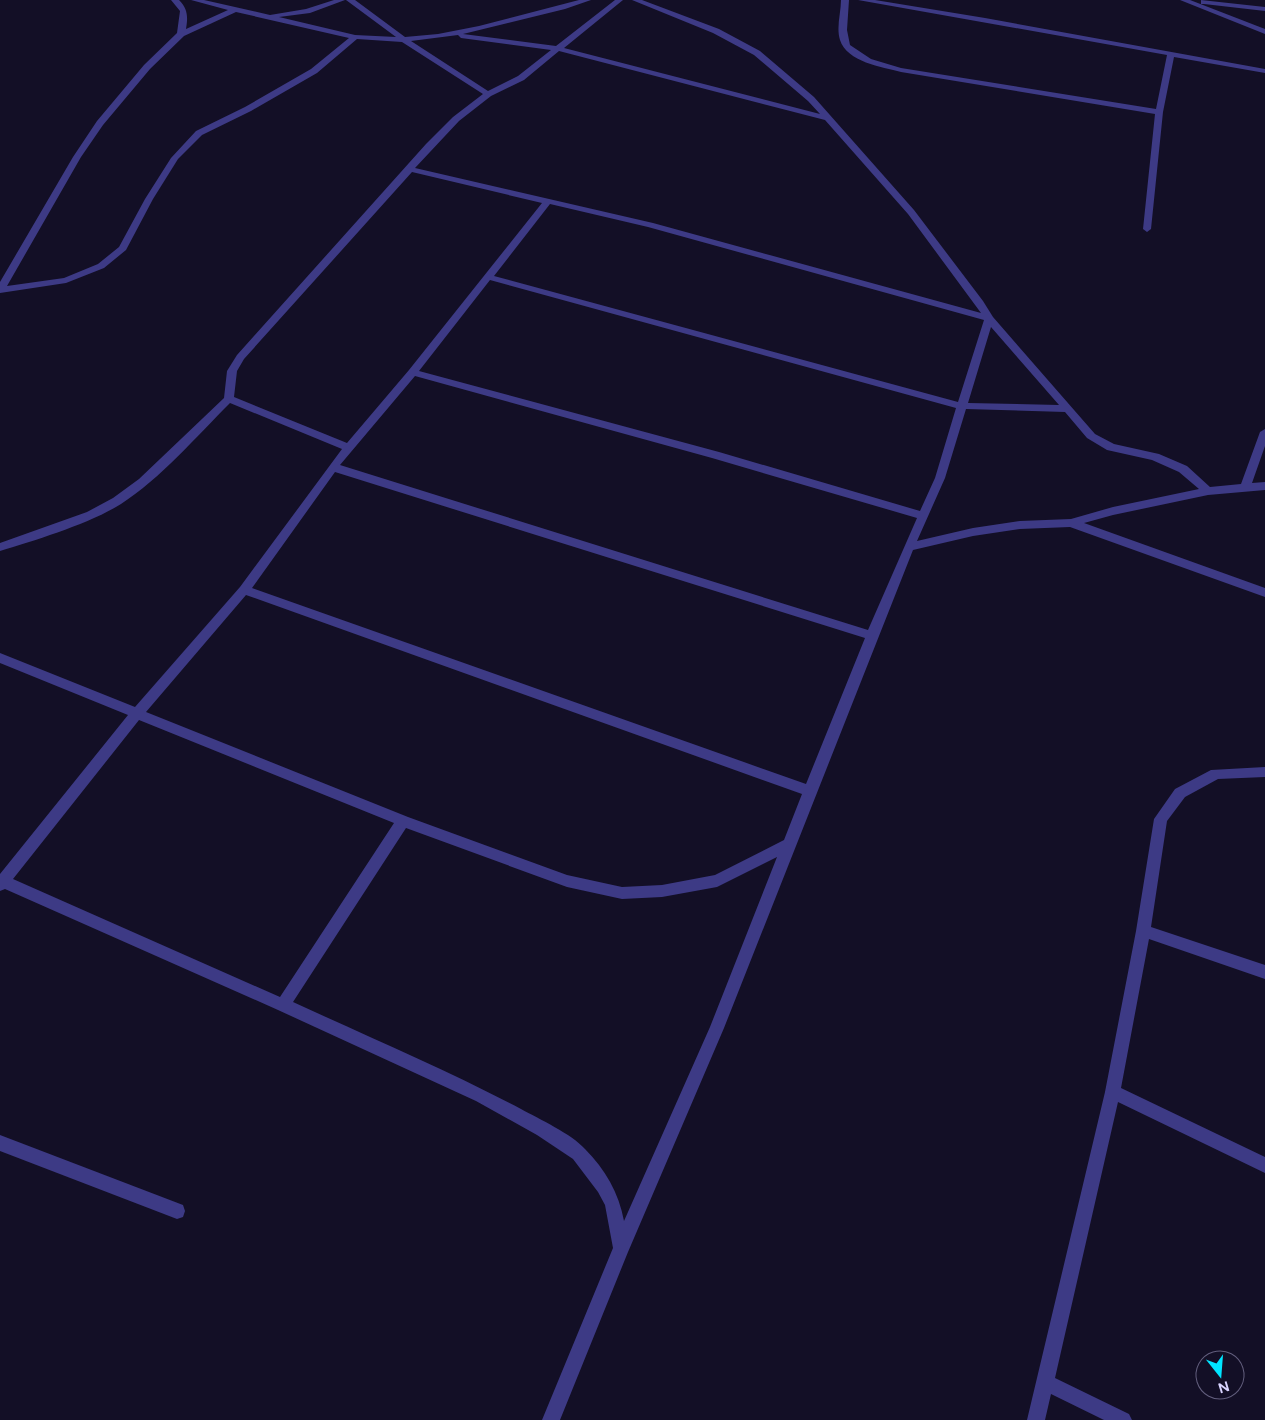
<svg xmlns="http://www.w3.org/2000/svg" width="1265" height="1420" font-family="Figtree,sans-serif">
	<rect width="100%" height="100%" fill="#130f26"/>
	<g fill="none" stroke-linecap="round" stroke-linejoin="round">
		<g fill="#3d3a85" fill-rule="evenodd">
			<path d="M171,0h8c9,9 9,17 7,29l42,-19 -37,-10h13l66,15 36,-6 28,-9h11l-35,13 -31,4 76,18 41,2 -50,-37h9l50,37 33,-3 41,-8 100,-26h12l-26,9 -102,25 93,12 59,-46h8l-59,48 256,66 -12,-13 -54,-46 -41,-22 -81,-33h10l77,29 41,22 54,46 100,113 69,91 10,16 102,117 19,10 45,10 28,12 23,21 31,-3 19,-52 5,-3v17l-13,37 13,-1v8l-57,5 -95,20 -29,8 181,65v9l-195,-70 -50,2 -47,7 -60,14 -189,478 -96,224 -68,168h-18l71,-172 -8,-43 -7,-13 -25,-33 -36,-24 -61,-34 -198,-91 -273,-121 -5,2v-17l128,-159 -128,-52v-10l135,54 105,-120 102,-138 -112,-46c-33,33 -70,76 -109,101 -32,20 -85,36 -121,47v-8l87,-31 26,-14 26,-19 85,-81 3,-27 10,-16 189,-211 27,-27 30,-23 -81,-52 -45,-3 -40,34 -66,38 -49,24 -24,24 -25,40 -27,51 -22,18 -38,15 -66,10v-11l73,-125 24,-36 47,-56 33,-32 3,-22zM236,12l113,26 -38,31 -66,38 -49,24 -25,27 -26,41 -26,48 -21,17 -34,14 -57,8 74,-129 22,-32 47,-56 34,-33zM458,35l3,3 90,12 -33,26 -30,15 -77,-50zM559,51l266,69 83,94 73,99 -328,-90 -238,-55 44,-47 32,-25 33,-16zM412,172l130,31 -133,167 -62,73 -113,-46 3,-26 7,-12zM550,204l98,23 336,93 -26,82 -464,-126zM490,280l466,128 -21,70 -15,33 -201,-59 -300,-81zM991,327l68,78 -91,-2zM415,376l297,82 205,60 -49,112 -528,-165zM966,409l99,3 22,26 20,12 45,10 27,12 20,17 -86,18 -42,12 -51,2 -47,7 -56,13 28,-63zM335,472l530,166 -59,146 -554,-196zM246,595l556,199 -18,46 -69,35 -53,10 -40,2 -55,-12 -159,-58 -262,-105zM139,720l255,103 -114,174 -267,-118zM406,828l161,59 55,12 40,-2 55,-10 60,-30 -67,170 -86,194c-5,-28 -19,-52 -39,-72 -13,-15 -46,-30 -64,-40 -74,-39 -152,-72 -228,-107z"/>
			<path d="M841,0h8l-2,30 3,15 21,14 30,9 255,41 11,-54 -309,-55h17l110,18 280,51v4l-91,-16 -11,55 -12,117 -4,3 -4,-3 12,-115 -254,-42c-19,-5 -54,-10 -61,-32 -4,-13 1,-27 1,-40z"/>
			<polygon points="1180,0 1190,0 1265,29 1265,34"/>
			<polygon points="1201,0 1265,7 1265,11 1204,4 1201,4"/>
			<polygon points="1265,767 1265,777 1218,779 1185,797 1167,821 1151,927 1265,965 1265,979 1149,939 1121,1088 1265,1157 1265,1173 1118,1102 1055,1378 1129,1414 1132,1420 1104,1420 1051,1394 1045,1420 1027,1420 1105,1092 1136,931 1154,819 1175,789 1211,770"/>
			<polygon points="0,1135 183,1205 185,1211 183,1217 177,1219 0,1151"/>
		</g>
	</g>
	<g transform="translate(1220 1375) rotate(163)"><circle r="24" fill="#130f26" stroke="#625e7d"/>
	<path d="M0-4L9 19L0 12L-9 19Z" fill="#00e5ff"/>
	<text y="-8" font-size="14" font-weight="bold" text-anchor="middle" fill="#d9d4ff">N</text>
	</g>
</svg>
